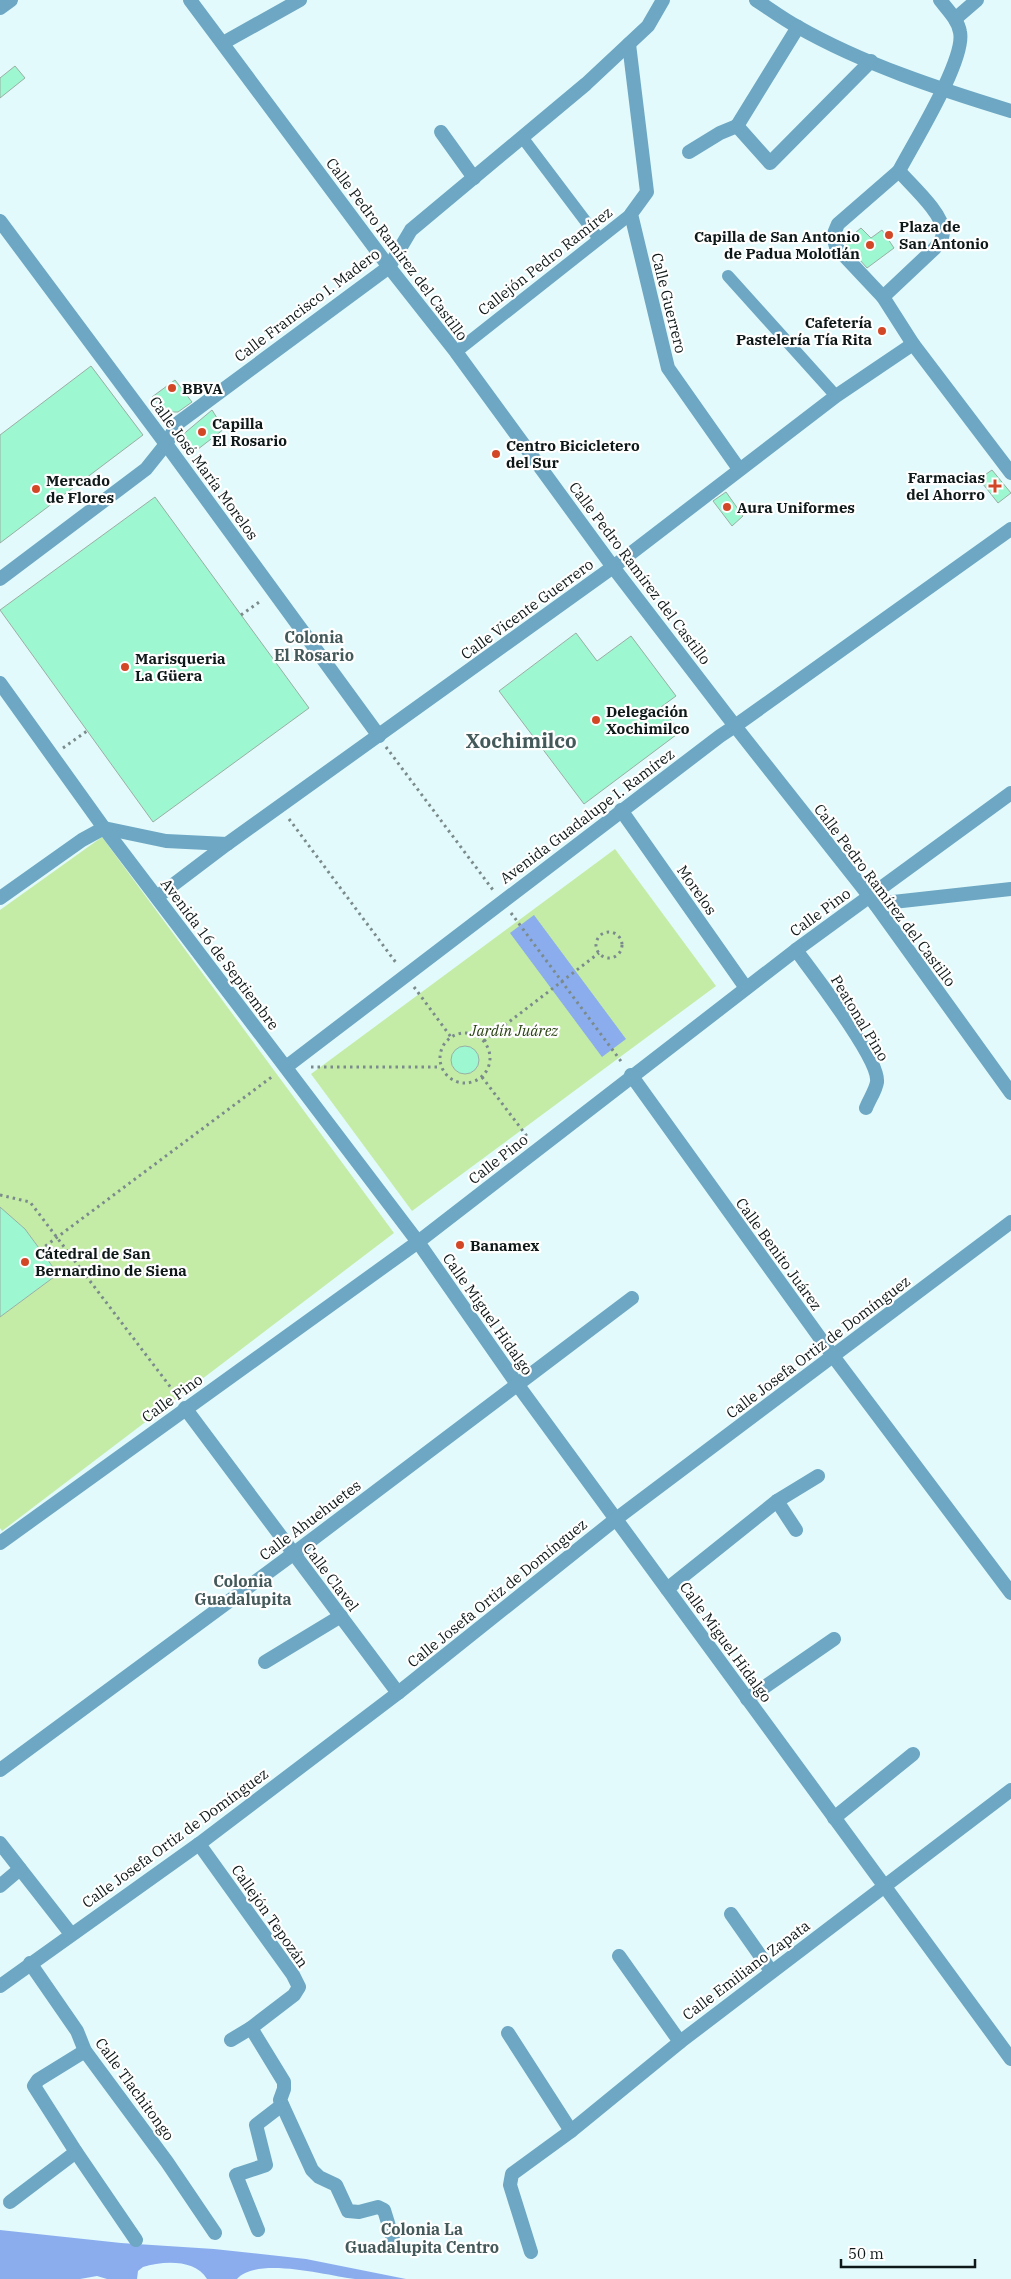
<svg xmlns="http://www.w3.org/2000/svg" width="1011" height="2279" font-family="'IBM Plex Serif',serif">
	<rect width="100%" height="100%" fill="#e2fafb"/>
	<g fill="#c4eca7">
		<polygon points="102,837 394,1233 2,1531 0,1528 0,1317 58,1274 24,1228 0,1209 0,910"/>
		<polygon points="615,849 716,986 412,1211 311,1074"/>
	</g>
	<g fill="#8badee">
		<polygon points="534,915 626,1039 602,1057 510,933"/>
		<path d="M0,2230l121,13 93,6 92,10 100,20c-17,0 -35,0 -51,0 -28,-3 -97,-23 -118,0h-30c-12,-20 -44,-18 -64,-12l-5,4 -1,8h-30l-10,-3 -17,3h-80z"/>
	</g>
	<g fill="#9df7d0" stroke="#9aaea4">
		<polygon points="15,66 25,78 0,98 0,78"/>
		<polygon points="861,228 871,238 882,230 894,248 867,268 844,242"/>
		<polygon points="91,366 143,435 0,543 0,435"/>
		<polygon points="175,380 192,402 178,412 165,412 152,397"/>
		<polygon points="212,410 224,429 193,453 180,437"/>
		<polygon points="992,470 1011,493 998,503 979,479"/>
		<polygon points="726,492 743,516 732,526 713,501"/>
		<polygon points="155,497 309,708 153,822 0,610"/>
		<polygon points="576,633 597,661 631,636 676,696 661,707 680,732 584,804 499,691"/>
		<circle cx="465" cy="1060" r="14"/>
		<polygon points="0,1207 25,1229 58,1274 0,1317"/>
	</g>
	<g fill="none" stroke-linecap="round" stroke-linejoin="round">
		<g stroke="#7b8b8c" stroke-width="3" stroke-dasharray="2.5 4" stroke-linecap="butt">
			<polyline points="241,615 262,600"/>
			<polyline points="386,747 493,890"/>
			<polyline points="63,748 87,731"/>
			<polyline points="289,819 397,964"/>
			<polyline points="511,913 623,1064"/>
			<circle cx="609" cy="945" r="13"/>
			<polyline points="414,987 451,1037"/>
			<circle cx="465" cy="1058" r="25"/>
			<polyline points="484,1041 599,953"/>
			<polyline points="311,1067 441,1067"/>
			<polyline points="482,1077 529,1139"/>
			<polyline points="0,1195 30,1202 178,1397"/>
			<polyline points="40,1250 273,1076"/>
		</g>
		<g stroke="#6da7c3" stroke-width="12">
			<polyline points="522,137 599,239"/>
			<polyline points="728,276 836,396"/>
			<polyline points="456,352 631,214"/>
		</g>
		<g stroke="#6da7c3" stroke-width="14">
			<polyline points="190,0 389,267 456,352 613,567 836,396 913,344"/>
			<path d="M756,0c14,9 27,19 42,27 65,37 141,62 213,84"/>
			<polyline points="0,8 11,0"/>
			<polyline points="955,19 977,0"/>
			<polyline points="223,43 300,0"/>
			<polyline points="629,44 647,192 631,214 668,368 739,469"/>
			<polyline points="737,126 770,163 871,61"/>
			<polyline points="737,126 798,27"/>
			<polyline points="441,132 474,178"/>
			<polyline points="689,152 720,133 737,126"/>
			<polyline points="899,171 838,224 833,236 836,247 883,297 913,344 1011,473"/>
			<path d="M883,297l51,-48c4,-4 9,-11 9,-17 1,-18 -33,-48 -44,-61 14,-27 67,-112 61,-139 -2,-12 -12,-22 -20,-32"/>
			<polyline points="0,579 146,469 166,444 178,423 389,267 411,230 586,84 648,26 663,0"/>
			<polyline points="621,810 746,988"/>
			<polyline points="875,904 1011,889"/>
			<path d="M796,950c16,22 84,109 81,132 -1,8 -8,18 -11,26"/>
			<polyline points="286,1067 720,736 735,726 870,897 1011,1093"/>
			<polyline points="631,1075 833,1356 1011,1593"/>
			<polyline points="418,1242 517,1384 1011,2059"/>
			<polyline points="185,1408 398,1693"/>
			<polyline points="777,1501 796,1530"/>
			<polyline points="667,1589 777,1501 818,1476"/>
			<polyline points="265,1662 341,1616"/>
			<polyline points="747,1699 834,1639"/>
			<polyline points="0,1770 293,1554 632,1298"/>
			<polyline points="834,1818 913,1754"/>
			<polyline points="0,1843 71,1934"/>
			<polyline points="199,1844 293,1975 299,1987 294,1995 251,2028 231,2040"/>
			<polyline points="0,1886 20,1869"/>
			<polyline points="731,1914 771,1971"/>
			<polyline points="619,1956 680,2042"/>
			<polyline points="30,1963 77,2031 85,2051 167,2162 215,2233"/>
			<polyline points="0,1986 199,1844 398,1693 616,1519 1011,1222"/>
			<polyline points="251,2028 284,2082 284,2089 280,2100 312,2170 319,2177 336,2185 348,2211 359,2212 378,2207 384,2210 393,2239"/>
			<polyline points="508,2033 571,2131"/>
			<polyline points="76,2152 136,2240"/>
			<polyline points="10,2202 76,2152 34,2086 38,2080 85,2051"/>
			<polyline points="258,2230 236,2175 266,2165 256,2125 282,2105"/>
			<polyline points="531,2252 510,2185 512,2174 571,2131 680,2042 1011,1790"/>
		</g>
		<g stroke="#6da7c3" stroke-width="14">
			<polyline points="0,221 166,444 379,736"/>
			<polyline points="0,683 104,828 418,1242"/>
			<polyline points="157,897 227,844 613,567 735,726 1011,529"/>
			<polyline points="0,898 82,840 104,828 166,841 227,844"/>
			<polyline points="0,1543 418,1242 796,950 1011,793"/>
		</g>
	</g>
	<g fill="#d24827" stroke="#fff" stroke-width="2">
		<circle cx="889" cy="235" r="5"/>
		<circle cx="870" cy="245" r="5"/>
		<circle cx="882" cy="331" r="5"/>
		<circle cx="172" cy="388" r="5"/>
		<circle cx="202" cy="432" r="5"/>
		<circle cx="496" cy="454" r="5"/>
		<path d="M992.5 478.5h5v5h5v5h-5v5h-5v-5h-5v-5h5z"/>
		<circle cx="36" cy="489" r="5"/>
		<circle cx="727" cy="507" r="5"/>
		<circle cx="125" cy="667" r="5"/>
		<circle cx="596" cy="720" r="5"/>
		<circle cx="460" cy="1245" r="5"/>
		<circle cx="25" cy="1262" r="5"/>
	</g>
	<g text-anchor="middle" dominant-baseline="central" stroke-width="4.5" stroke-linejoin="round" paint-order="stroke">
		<g font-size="15" font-weight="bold" fill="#0f1818" stroke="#fff" text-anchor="start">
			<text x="899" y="226">Plaza de<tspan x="899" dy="17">San Antonio</tspan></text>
			<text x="860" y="236" text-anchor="end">Capilla de San Antonio<tspan x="860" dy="17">de Padua Molotlán</tspan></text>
			<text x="872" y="322" text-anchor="end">Cafetería<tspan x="872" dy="17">Pastelería Tía Rita</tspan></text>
			<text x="182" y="388">BBVA</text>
			<text x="212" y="423">Capilla<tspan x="212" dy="17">El Rosario</tspan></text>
			<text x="506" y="445">Centro Bicicletero<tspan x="506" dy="17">del Sur</tspan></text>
			<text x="985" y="477" text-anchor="end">Farmacias<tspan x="985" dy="17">del Ahorro</tspan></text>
			<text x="46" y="480">Mercado<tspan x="46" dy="17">de Flores</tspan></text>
			<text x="737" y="507">Aura Uniformes</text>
			<text x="135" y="658">Marisqueria<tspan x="135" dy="17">La Güera</tspan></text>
			<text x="606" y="711">Delegación<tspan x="606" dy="17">Xochimilco</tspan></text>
			<text x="470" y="1245">Banamex</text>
			<text x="35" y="1253">Cátedral de San<tspan x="35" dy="17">Bernardino de Siena</tspan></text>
		</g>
		<g font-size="15" fill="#0f1818" stroke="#fff">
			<text transform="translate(397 249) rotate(53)">Calle Pedro Ramírez del Castillo</text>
			<text transform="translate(545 261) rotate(-38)">Callejón Pedro Ramírez</text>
			<text transform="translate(669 303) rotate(76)">Calle Guerrero</text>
			<text transform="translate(307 305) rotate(-37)">Calle Francisco I. Madero</text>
			<text transform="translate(204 468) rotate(54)">Calle José María Morelos</text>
			<text transform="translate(640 573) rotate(53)">Calle Pedro Ramírez del Castillo</text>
			<text transform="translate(527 609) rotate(-36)">Calle Vicente Guerrero</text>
			<text transform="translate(587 816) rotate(-37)">Avenida Guadalupe I. Ramírez</text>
			<text transform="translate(697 890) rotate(55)">Morelos</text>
			<text transform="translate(885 895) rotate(53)">Calle Pedro Ramírez del Castillo</text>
			<text transform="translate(820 912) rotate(-36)">Calle Pino</text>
			<text transform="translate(220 954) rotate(53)">Avenida 16 de Septiembre</text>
			<text transform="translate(860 1018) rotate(59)">Peatonal Pino</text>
			<text transform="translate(498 1159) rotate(-38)">Calle Pino</text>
			<text transform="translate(779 1254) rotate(54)">Calle Benito Juárez</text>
			<text transform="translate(488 1314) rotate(55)">Calle Miguel Hidalgo</text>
			<text transform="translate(818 1347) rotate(-37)">Calle Josefa Ortiz de Domínguez</text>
			<text transform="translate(172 1398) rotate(-36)">Calle Pino</text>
			<text transform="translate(310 1520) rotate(-37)">Calle Ahuehuetes</text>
			<text transform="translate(331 1577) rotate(53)">Calle Clavel</text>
			<text transform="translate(497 1593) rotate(-39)">Calle Josefa Ortiz de Domínguez</text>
			<text transform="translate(726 1642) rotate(54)">Calle Miguel Hidalgo</text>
			<text transform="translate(175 1838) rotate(-36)">Calle Josefa Ortiz de Domínguez</text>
			<text transform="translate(270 1916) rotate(55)">Callejón Tepozán</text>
			<text transform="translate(746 1970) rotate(-37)">Calle Emiliano Zapata</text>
			<text transform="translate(135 2089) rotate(54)">Calle Tlachitongo</text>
		</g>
		<g font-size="15" font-style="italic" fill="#2a4313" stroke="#fff">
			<text x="514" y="1030">Jardín Juárez</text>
		</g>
		<g font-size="16" font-weight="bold" fill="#44595a" stroke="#fff">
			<text x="314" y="637">Colonia<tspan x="314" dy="18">El Rosario</tspan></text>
			<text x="243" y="1581">Colonia<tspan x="243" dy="18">Guadalupita</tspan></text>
			<text x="422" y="2229">Colonia La<tspan x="422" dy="18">Guadalupita Centro</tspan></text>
		</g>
		<g font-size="20" font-weight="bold" fill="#44595a" stroke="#fff">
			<text x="521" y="740">Xochimilco</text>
		</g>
	</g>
	<path d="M841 2259v8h134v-8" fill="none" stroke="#0f1818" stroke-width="2.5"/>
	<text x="848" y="2259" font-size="15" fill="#0f1818" stroke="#ffffff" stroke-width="4" paint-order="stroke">50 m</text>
</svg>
